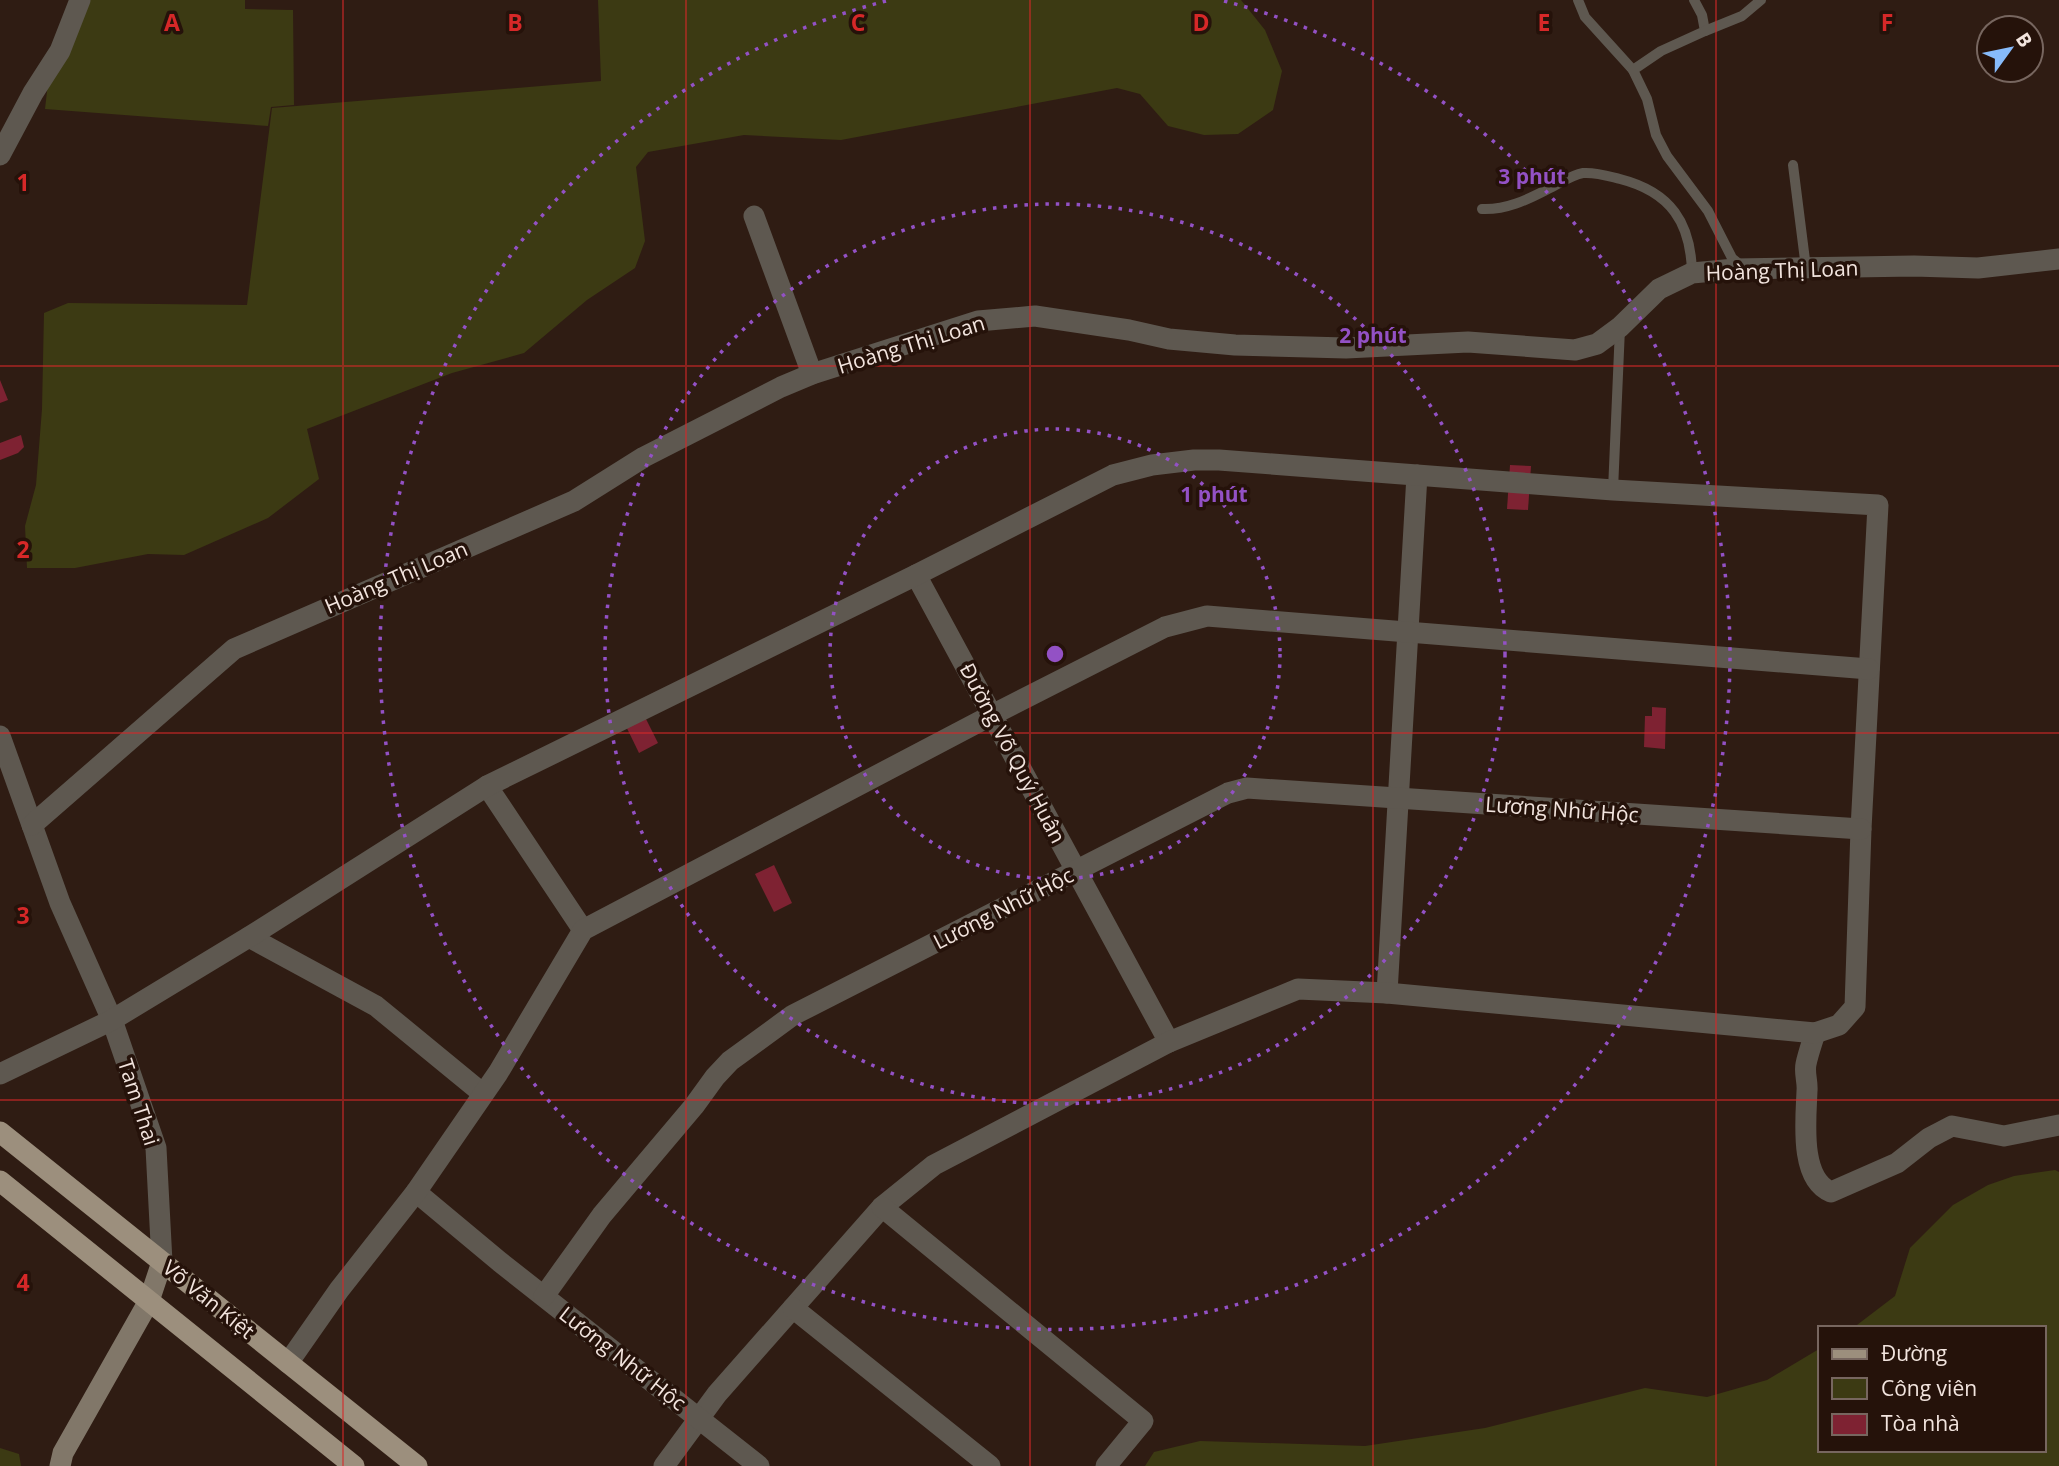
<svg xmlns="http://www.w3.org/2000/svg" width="2059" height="1466" font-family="'Open Sans',sans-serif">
	<rect width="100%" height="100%" fill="#2f1c13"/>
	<g fill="#3c3a13">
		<polygon points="87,0 245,0 245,9 293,10 294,105 271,107 268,126 45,109 48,83"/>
		<polygon points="598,0 1241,0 1265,30 1282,71 1273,110 1238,134 1204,135 1168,126 1140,94 1117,88 841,140 744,135 648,152 636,167 645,241 635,268 587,300 524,353 452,373 307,429 319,479 268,518 184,555 148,554 75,568 27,568 25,526 36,485 42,409 44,313 68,303 247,305 272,108 601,81"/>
		<polygon points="2055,1170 2059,1172 2059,1466 1145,1466 1154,1452 1200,1441 1365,1446 1485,1428 1645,1388 1707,1397 1767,1380 1819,1349 1819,1450 2043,1450 2043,1328 1853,1328 1895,1296 1910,1248 1953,1205 1988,1185 2014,1176"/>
		<polygon points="0,1448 19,1454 21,1466 0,1466"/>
	</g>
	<g fill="#7e2232">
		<polygon points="0,380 8,400 0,403"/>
		<polygon points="21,435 24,447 18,453 0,460 0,443"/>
		<polygon points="1510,465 1531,466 1528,510 1507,509"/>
		<polygon points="639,705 658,743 639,753 622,718"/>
		<polygon points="1652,707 1666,708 1665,749 1644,747 1645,716 1652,716"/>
		<polygon points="774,865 792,903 774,912 755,874"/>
	</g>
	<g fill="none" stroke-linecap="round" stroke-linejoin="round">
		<g stroke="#5e5850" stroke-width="10">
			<polyline points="1578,0 1585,17 1633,70"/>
			<polyline points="1694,0 1702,15 1705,31 1661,51 1633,70 1647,99 1656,135 1667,156 1708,211 1732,258 1743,267"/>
			<polyline points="1705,31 1742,16 1761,0"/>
			<polyline points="1793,165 1806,268"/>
			<path d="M1482,209c24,1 45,-9 66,-20 11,-5 23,-14 35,-16 13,-1 25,3 37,6 51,13 71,44 72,94"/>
			<polyline points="1613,490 1620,328"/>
		</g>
		<g stroke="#5e5850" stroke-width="21">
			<polyline points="0,155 33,93 60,51 80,0"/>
			<polyline points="754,216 812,374"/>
			<polyline points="916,575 1169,1042"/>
			<polyline points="0,736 60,903 112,1020 156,1148 162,1262"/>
			<polyline points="487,786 583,930"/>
			<polyline points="32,825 234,649 574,501 644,457 781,387 812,374 978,321 1035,316 1129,330 1169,339 1235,345 1346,348 1468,342 1575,350 1597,344 1620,327 1659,289 1692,273 1735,269 1914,266 1978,268 2059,259"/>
			<polyline points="249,937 376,1006 482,1093"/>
			<polyline points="1387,993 1417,475"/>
			<path d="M1815,1033c-3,10 -7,21 -9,31 -2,9 2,18 1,27 -1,28 -8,88 24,101l66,-29 32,-25 23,-12 52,10 55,-11"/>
			<polyline points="0,1074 112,1020 249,937 487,786 916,575 1113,475 1152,465 1194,460 1219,460 1613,490 1878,505 1861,829 1855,1007 1839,1025 1815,1033 1387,993 1298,989 1169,1042 934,1165 882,1207 717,1394 664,1466"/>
			<polyline points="416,1192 500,1262 759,1466"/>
			<polyline points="882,1207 1143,1421 1106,1466"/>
			<polyline points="544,1296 602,1215 694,1106 715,1077 730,1061 793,1015 1228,793 1247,788 1861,829"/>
			<polyline points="793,1308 990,1466"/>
			<polyline points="288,1363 339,1290 416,1192 498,1073 583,930 992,715 1165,627 1207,616 1869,669"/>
		</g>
		<polyline stroke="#817769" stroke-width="21" points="60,1466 63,1453 149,1301 162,1262"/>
		<g stroke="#9c8f7d" stroke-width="21">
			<polyline points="0,1132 417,1466"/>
			<polyline points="0,1181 354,1466"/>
		</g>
	</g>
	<path fill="none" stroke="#d62828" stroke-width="2" stroke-opacity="0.55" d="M343,0v1466M686,0v1466M1030,0v1466M1373,0v1466M1716,0v1466M0,366h2059M0,733h2059M0,1100h2059"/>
	<g fill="none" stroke="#9351c5" stroke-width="3.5" stroke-dasharray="3.5 7">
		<circle cx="1055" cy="654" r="225"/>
		<circle cx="1055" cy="654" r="450"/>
		<path d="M1224 1A675 675 0 1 1 886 1"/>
	</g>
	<g text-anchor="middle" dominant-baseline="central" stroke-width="7" stroke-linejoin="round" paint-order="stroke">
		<g font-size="21" fill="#f2e4de" stroke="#25120a">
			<text transform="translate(1782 270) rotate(-2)">Hoàng Thị Loan</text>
			<text transform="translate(911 344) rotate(-17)">Hoàng Thị Loan</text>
			<text transform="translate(396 577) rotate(-23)">Hoàng Thị Loan</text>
			<text transform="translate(1013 753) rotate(62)">Đường Võ Quý Huân</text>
			<text transform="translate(1562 809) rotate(4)">Lương Nhữ Hộc</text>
			<text transform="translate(1003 908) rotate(-27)">Lương Nhữ Hộc</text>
			<text transform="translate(139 1102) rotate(72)">Tam Thai</text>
			<text transform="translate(209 1299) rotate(39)">Võ Văn Kiệt</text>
			<text transform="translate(623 1358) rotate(38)">Lương Nhữ Hộc</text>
		</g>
	</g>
	<g font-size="23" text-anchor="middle" font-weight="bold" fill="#d62828" stroke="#25120a" stroke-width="7" stroke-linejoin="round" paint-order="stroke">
		<text x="172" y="31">A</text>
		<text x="515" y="31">B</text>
		<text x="858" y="31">C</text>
		<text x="1201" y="31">D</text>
		<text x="1544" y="31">E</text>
		<text x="1887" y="31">F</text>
		<text x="23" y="191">1</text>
		<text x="23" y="558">2</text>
		<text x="23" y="924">3</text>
		<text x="23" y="1291">4</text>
	</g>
	<circle cx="1055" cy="654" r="10" fill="#9351c5" stroke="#25120a" stroke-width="3.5"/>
	<g font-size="21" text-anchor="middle" font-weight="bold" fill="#9351c5" stroke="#25120a" stroke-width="7" stroke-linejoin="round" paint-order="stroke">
		<text x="1532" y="184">3 phút</text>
		<text x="1373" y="343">2 phút</text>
		<text x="1214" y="502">1 phút</text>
	</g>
	<rect x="1818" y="1326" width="228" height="126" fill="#25120a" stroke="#77665f" stroke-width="2"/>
	<rect x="1832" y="1349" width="35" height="10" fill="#9c8f7d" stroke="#77665f" stroke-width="2"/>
	<text x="1881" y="1361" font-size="21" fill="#f2e4de">Đường</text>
	<rect x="1832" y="1378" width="35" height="21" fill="#3c3a13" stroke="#77665f" stroke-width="2"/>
	<text x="1881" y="1396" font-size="21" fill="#f2e4de">Công viên</text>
	<rect x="1832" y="1414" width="35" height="21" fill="#7e2232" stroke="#77665f" stroke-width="2"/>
	<text x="1881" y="1431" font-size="21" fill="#f2e4de">Tòa nhà</text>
	<g transform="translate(2010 49) rotate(57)"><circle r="33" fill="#25120a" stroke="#77665f" stroke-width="2"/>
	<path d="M0-5L12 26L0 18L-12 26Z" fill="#87bbfb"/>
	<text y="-10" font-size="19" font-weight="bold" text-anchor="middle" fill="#f2e4de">B</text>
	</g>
</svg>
